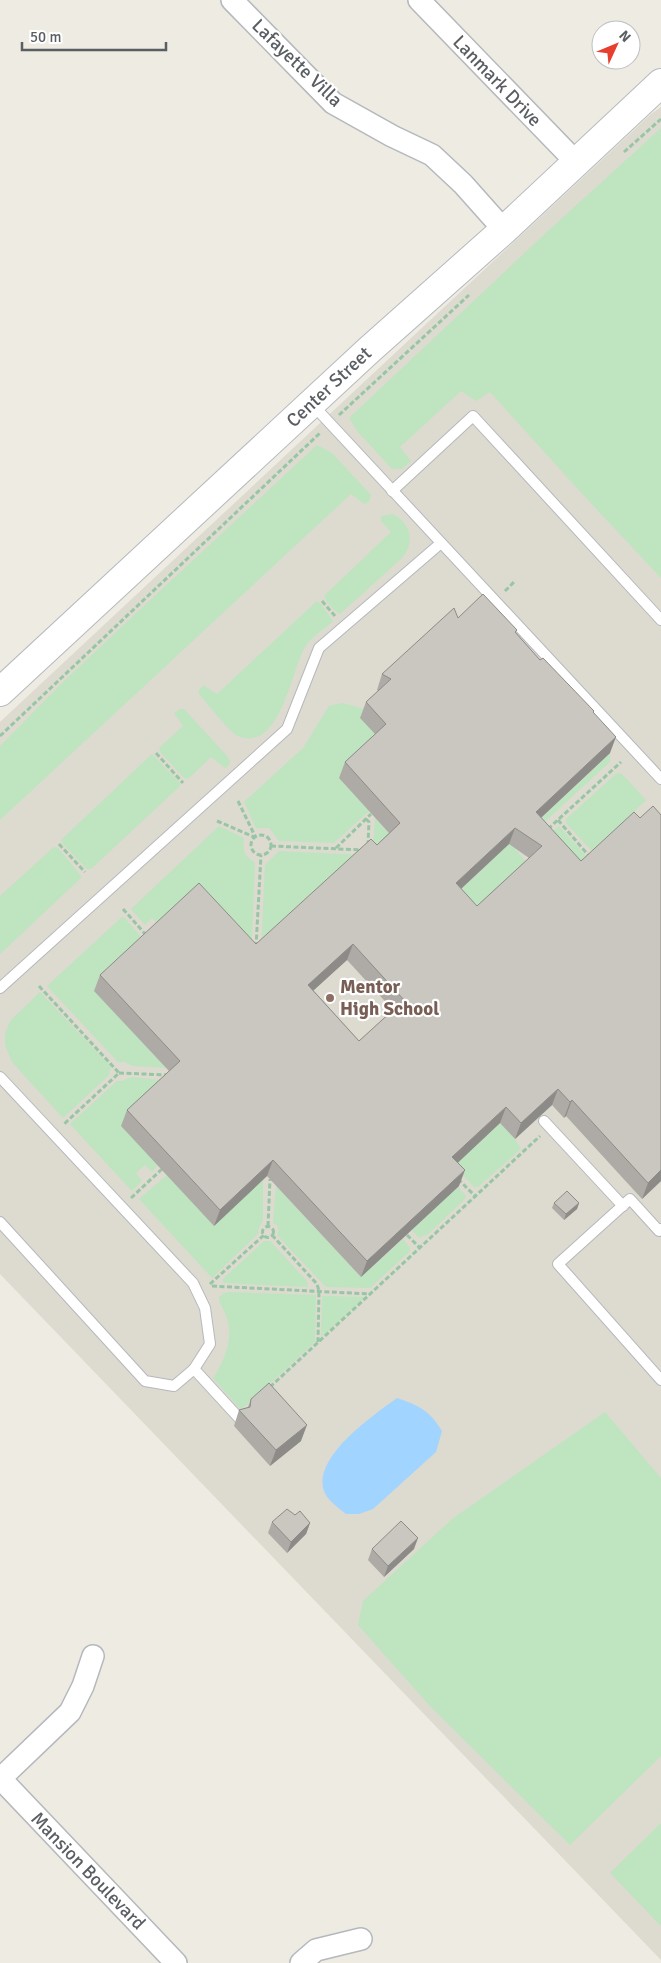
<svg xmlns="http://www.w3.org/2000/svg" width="661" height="1963" font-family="Signika,sans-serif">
	<rect width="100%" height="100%" fill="#edebe2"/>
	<polygon fill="#dddad0" points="661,107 661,1960 0,1274 0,722 651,114"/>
	<g fill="#bee5bf">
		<polygon points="661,128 661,578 586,498 490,392 476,401 461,391 400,447 411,461 402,469 392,469 357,431 349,418 549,230"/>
		<polygon points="317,445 332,453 371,495 369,502 364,504 351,494 0,820 0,746 62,683 132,617"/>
		<path d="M393,514c18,10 22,27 10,43l-63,57c-6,-3 -14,-12 -16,-18l67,-64 -10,-11v-5z"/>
		<path d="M317,601l4,3 12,17c-8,8 -22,16 -28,26 -13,21 -25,107 -67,89 -8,-3 -31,-33 -39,-42v-4l4,-5 14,9z"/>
		<polygon points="342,703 369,710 380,740 369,811 334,843 279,841 269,828 256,828 244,802 303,748 329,706"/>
		<polygon points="180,709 184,709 228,757 230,761 228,766 225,768 211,757 188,779 184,778 160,752 159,748 183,726 174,713"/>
		<polygon points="610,753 610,762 515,849 531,867 471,922 460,890 509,844 512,846"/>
		<polygon points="152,754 180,783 180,786 91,869 87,869 63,844 61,840"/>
		<polygon points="617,773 621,773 646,800 592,851 566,823 566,819"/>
		<polygon points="375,818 395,839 378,844 373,844"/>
		<path d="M219,826l25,12c-2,13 1,18 11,25l-4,98 -89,-33 -10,-10 -7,7 -14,-16z"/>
		<polygon points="559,826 591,862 576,877 541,842"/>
		<polygon points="54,847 58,848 82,877 0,954 0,896"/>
		<polygon points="279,851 365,855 261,950 265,865"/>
		<polygon points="123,916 146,943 95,991 166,1068 132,1066 125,1062 118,1062 47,986"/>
		<polygon points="40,992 111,1067 109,1075 63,1118 12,1062 5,1045 5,1034 10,1021"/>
		<polygon points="132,1077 170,1081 158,1165 152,1172 145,1165 136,1173 142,1181 132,1191 70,1124 117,1081 122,1081"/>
		<polygon points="500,1123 515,1139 521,1149 478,1187 474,1187 454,1166"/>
		<polygon points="167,1175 263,1180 263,1220 258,1230 259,1233 212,1278 139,1199"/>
		<polygon points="276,1186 361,1277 403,1239 410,1248 410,1251 370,1288 326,1287 277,1235 279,1230 277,1225 273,1223"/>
		<polygon points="458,1187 466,1196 465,1199 428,1234 419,1238 412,1230"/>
		<polygon points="264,1241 270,1241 307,1281 308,1287 224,1283 222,1280 225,1277"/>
		<path d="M228,1292l88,3 -1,47 -74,68 -28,-32c11,-16 21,-41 14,-60 -2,-7 -8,-14 -8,-21l5,-4z"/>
		<polygon points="322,1296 324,1296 365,1297 321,1337"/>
		<polygon points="605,1412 661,1478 661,1756 570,1845 429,1705 358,1625 363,1601 452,1519"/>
		<polygon points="661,1823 661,1926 610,1873"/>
	</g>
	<path fill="#a1d4fe" d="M397,1398c23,8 32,12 45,33l-6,21 -63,57 -14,5h-13c-6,-5 -16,-12 -20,-19 -19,-35 48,-80 71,-97z"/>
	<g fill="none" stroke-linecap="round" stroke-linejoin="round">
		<defs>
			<g id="service">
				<polyline points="312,404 661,779"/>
				<polyline points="392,491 473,416 661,620"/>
				<polyline points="0,988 287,729 319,648 441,543"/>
				<polyline points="0,1077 193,1283 205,1308 210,1344 194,1369 174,1386 145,1381 0,1222"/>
				<polyline points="544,1121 623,1206"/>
				<polyline points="661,1229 659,1231 630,1199 558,1264 661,1380"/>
				<polyline points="194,1369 239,1418"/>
			</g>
			<g id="minor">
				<polyline points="232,0 333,103 392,136 432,155 463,184 504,230"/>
				<polyline points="419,0 576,162"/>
				<polyline points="0,1778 176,1963"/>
				<polyline points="0,1779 70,1712 83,1686 93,1656"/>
				<polyline points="301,1963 316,1950 361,1939"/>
			</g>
			<polyline id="secondary" points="0,692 369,350 504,230 661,83"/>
		</defs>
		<use href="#service" stroke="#b5b8bc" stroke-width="12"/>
		<use href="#minor" stroke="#b5b8bc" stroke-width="24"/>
		<use href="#secondary" stroke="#b6b9be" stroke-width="30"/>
		<g stroke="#97c6a5" stroke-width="3" stroke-dasharray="5 2.5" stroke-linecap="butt">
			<polyline points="624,152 661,119"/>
			<polyline points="339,415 469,295"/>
			<polyline points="505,591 514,582"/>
			<polyline points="322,601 335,616"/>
			<polyline points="0,736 320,433"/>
			<polyline points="156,753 183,783"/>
			<polyline points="238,801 255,836"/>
			<polyline points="366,819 369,822 368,844"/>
			<polyline points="558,820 590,857"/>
			<polyline points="217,821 254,837"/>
			<polyline points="548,829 621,762"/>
			<circle cx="261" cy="845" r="10"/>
			<polyline points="59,844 85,872"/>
			<polyline points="271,846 363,850"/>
			<polyline points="336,848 371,814"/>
			<polyline points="123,909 146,935"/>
			<polyline points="256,947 261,855"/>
			<polyline points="39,986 119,1073 63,1125"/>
			<polyline points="119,1073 169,1075"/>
			<polyline points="458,1179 475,1196"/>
			<polyline points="131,1198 162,1169"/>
			<polyline points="268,1226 270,1179"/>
			<circle cx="268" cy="1232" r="5.5"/>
			<polyline points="272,1235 317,1284 319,1291 318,1342"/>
			<polyline points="407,1235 420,1248"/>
			<polyline points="210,1284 264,1235"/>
			<polyline points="212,1286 370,1294"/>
			<polyline points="270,1387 540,1136"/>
		</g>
		<use href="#service" stroke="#fff" stroke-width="10"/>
		<use href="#minor" stroke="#fff" stroke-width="21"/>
		<use href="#secondary" stroke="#fff" stroke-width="28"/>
	</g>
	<g fill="#aeaba6" fill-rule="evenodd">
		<path d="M458,618l58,15 24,27 54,51v2l16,40 -69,65 40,43 59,-43 21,-3v366l-19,18 -76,-83 -2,2 -12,-13 -37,34 -15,-16 -42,39 1,24 -98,91 -94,-101 -53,50 -93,-100 6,-16 42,-39 -75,-80 6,-16 156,-31 121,-99 12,-12 -50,-55 6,-16 30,-28 -15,-16 6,-16 12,-11 -1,-1 5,-16zM509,844l20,14 -52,48 -16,-17zM347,960l46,50 -34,31 -46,-51z"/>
		<polygon points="554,1203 579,1203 577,1209 564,1220 552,1208"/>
		<polygon points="251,1399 301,1441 270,1466 234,1426 239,1410 248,1407"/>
		<polygon points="295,1515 310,1523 306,1534 287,1553 268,1533 272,1522"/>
		<polygon points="372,1549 414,1549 384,1577 368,1560"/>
	</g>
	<g fill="#8d8b87">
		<polygon points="616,737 610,753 530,828 536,812"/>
		<polygon points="515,828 509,844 450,899 456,883"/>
		<polygon points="353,944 347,960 302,1001 308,985"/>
		<polygon points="558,1089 552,1105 515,1139 521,1123"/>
		<polygon points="572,1100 566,1116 564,1118 570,1102"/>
		<polygon points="506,1107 500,1123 447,1173 452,1157"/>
		<polygon points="273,1160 267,1176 214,1226 220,1210"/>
		<polygon points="465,1170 459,1186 361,1277 367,1261"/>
		<polygon points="661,1170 661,1181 642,1199 648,1183"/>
		<polygon points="579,1203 577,1209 564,1220 566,1214"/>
		<polygon points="307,1425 301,1441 270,1466 276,1450"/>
		<polygon points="310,1523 306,1534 287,1553 291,1542"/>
		<polygon points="418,1538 414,1549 384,1577 388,1566"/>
	</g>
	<g fill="#cac7c1" stroke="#8d8b87" fill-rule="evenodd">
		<path d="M483,594l34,36 -2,2 25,28 3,-2 51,53 -1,1 23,25 -80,75 45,49 53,-49 6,6 13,-12 8,9v355l-13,13 -76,-83 -2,2 -12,-13 -37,34 -15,-16 -54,50 13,13 -98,91 -94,-101 -53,50 -93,-100 53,-49 -80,-86 99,-92 57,61 115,-105 6,6 23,-22 -55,-61 41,-38 -20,-22 25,-23 -9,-5 72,-66 4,10zM515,828l27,18 -65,60 -21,-23zM353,944l51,56 -45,41 -51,-56z"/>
		<polygon points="567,1191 579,1203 566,1214 554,1203"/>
		<polygon points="269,1383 307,1425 276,1450 239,1410 250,1407 251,1399"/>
		<polygon points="287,1509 295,1515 300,1511 310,1523 291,1542 272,1522"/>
		<polygon points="401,1521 418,1538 388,1566 372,1549"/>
	</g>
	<circle fill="#8d6e63" stroke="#fff" stroke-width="2" cx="330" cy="998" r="5"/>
	<g text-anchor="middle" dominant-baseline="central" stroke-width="4.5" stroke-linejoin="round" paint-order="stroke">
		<g font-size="19" fill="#5a5e63" stroke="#fff">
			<text transform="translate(297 63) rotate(44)">Lafayette Villa</text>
			<text transform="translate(497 81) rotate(46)">Lanmark Drive</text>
			<text transform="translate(329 387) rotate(-43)">Center Street</text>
			<text transform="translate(88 1871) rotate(46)">Mansion Boulevard</text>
		</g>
		<g font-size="19" font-weight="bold" fill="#785e54" stroke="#fff" text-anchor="start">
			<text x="340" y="987">Mentor<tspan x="340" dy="22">High School</tspan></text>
		</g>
	</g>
	<g transform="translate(616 45) rotate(46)"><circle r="24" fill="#ffffff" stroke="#bdbfc1"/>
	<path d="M0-4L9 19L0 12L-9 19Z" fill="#e83e2d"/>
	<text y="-8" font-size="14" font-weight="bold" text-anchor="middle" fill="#5a5e63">N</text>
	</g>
	<path d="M22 42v8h144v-8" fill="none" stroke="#5a5e63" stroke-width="2.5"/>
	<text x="30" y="42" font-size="15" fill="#5a5e63" stroke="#ffffff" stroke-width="4" paint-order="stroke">50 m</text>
</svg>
